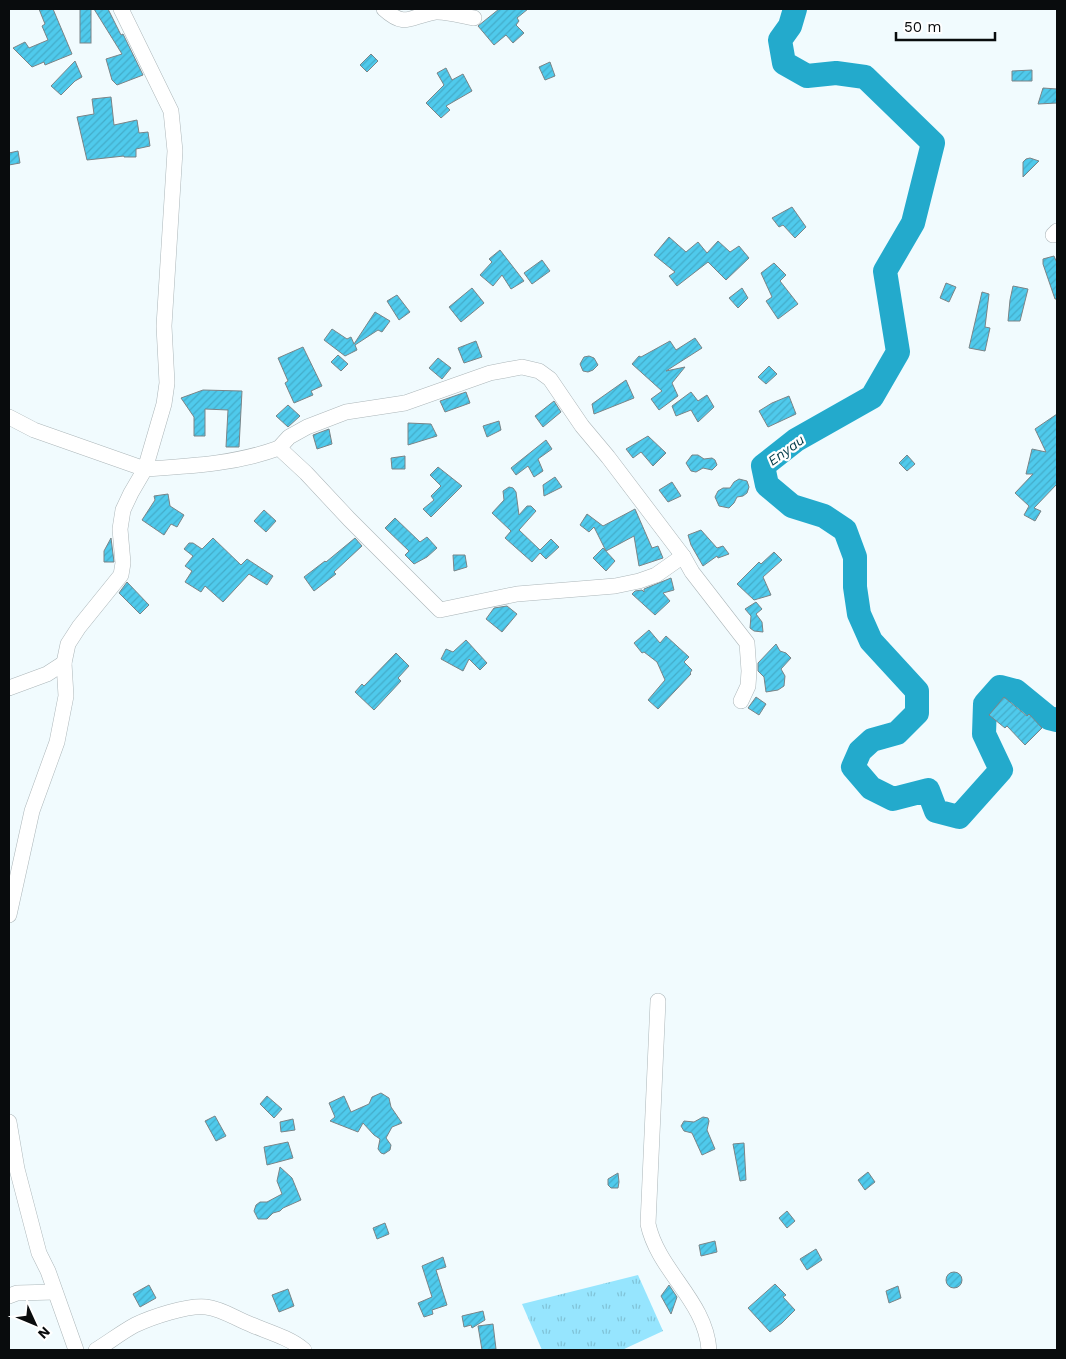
<svg xmlns="http://www.w3.org/2000/svg" width="1066" height="1359" font-family="'Work Sans',sans-serif">
	<defs>
		<pattern id="park-tufts" width="24" height="20" patternUnits="userSpaceOnUse" patternTransform="scale(1.25)"><rect width="24" height="20" fill="#96e5fe"/><path d="M3 7l-1-3M5 7V3M7 7l1-3M15 17l-1-3M17 17v-4M19 17l1-3" fill="none" stroke="#80c3d8"/></pattern>
		<pattern id="building-hatch" width="6" height="6" patternUnits="userSpaceOnUse" patternTransform="scale(1.25)"><rect width="6" height="6" fill="#4fcaec"/><path d="M-1 1l2-2M0 6l6-6M5 7l2-2" fill="none" stroke="#44acc9"/></pattern>
	</defs>
	<rect width="100%" height="100%" fill="#f1fbfe"/>
	<polygon fill="url(#park-tufts)" points="638,1275 663,1331 622,1350 542,1350 522,1304"/>
	<g fill="none" stroke-linecap="round" stroke-linejoin="round">
		<polyline stroke="#23aacc" stroke-width="24" points="795,9 790,26 780,40 784,63 807,76 836,73 865,77 933,143 913,223 885,271 898,352 872,397 796,440 763,466 767,485 792,506 824,516 845,530 855,557 855,587 859,614 871,641 917,691 917,713 897,733 872,740 860,751 853,767 871,788 893,799 928,790 936,811 959,817 1001,770 984,734 985,704 1000,687 1016,691 1049,718 1057,720"/>
	</g>
	<g fill="url(#building-hatch)" stroke="#7a8487">
		<polygon points="39,9 53,9 72,54 45,65 44,62 32,67 13,48 25,42 29,48 48,40 42,26 45,24"/>
		<rect x="80" y="9" width="11" height="34"/>
		<polygon points="94,9 108,9 121,35 123,34 143,75 117,85 112,80 106,59 122,54"/>
		<polygon points="499,9 528,9 517,18 519,21 516,25 524,33 513,43 506,35 494,45 478,26"/>
		<polygon points="371,54 378,61 367,72 360,65"/>
		<polygon points="75,61 82,77 75,81 61,95 51,86"/>
		<polygon points="550,62 555,76 545,80 539,67"/>
		<polygon points="446,68 452,80 463,74 472,91 446,106 450,110 441,118 426,103 444,85 437,73"/>
		<polygon points="1032,70 1032,81 1012,81 1012,71"/>
		<polygon points="1043,88 1057,89 1057,103 1038,104"/>
		<polygon points="111,97 114,125 137,120 139,133 148,132 150,146 136,149 136,157 124,157 124,156 87,160 77,117 94,114 92,99"/>
		<polygon points="18,151 20,163 9,165 9,153"/>
		<polygon points="1030,158 1039,161 1023,177 1023,162 1026,159"/>
		<polygon points="792,207 806,227 795,238 783,225 779,227 772,218"/>
		<polygon points="669,237 686,252 698,242 707,253 718,241 730,252 739,246 749,258 726,280 708,262 677,286 669,276 675,272 654,255"/>
		<polygon points="500,250 524,281 511,289 502,275 493,286 480,275 492,262 489,259"/>
		<polygon points="1054,256 1057,263 1057,299 1055,299 1043,264 1043,259"/>
		<polygon points="542,260 550,271 532,284 524,273"/>
		<polygon points="774,263 786,275 780,281 798,304 778,319 766,301 772,297 761,273"/>
		<polygon points="946,283 956,287 949,302 940,298"/>
		<polygon points="1013,286 1028,289 1020,321 1008,321 1010,300"/>
		<polygon points="472,288 484,303 461,322 449,307"/>
		<polygon points="742,288 748,298 738,308 729,298"/>
		<polygon points="982,292 989,294 985,327 990,328 985,351 969,348"/>
		<polygon points="397,295 410,312 399,320 387,301"/>
		<polygon points="375,312 390,321 382,332 378,330 355,345 357,350 345,356 324,340 332,329 347,339 351,337 354,344"/>
		<polygon points="695,338 702,348 666,371 685,367 672,383 678,396 659,410 651,399 662,391 632,364 639,356 641,357 670,341 676,350"/>
		<polygon points="476,341 482,357 464,363 458,348"/>
		<polygon points="303,347 322,386 311,391 313,395 294,403 285,383 288,381 278,358"/>
		<polygon points="338,355 348,364 341,371 331,362"/>
		<polygon points="589,356 594,358 598,365 593,370 588,372 583,371 580,364 584,357"/>
		<polygon points="438,358 451,368 442,379 429,368"/>
		<polygon points="769,366 777,374 766,384 758,377"/>
		<polygon points="626,380 634,398 594,414 592,404"/>
		<polygon points="203,390 242,391 239,447 226,447 228,410 205,409 205,436 194,436 194,417 181,398"/>
		<polygon points="466,392 470,403 445,412 440,401"/>
		<polygon points="691,392 698,401 707,395 714,407 698,422 691,410 676,416 672,406"/>
		<polygon points="789,396 796,414 768,427 759,411 772,403"/>
		<polygon points="554,401 561,412 543,427 535,416"/>
		<polygon points="288,405 300,416 288,427 276,416"/>
		<polygon points="1057,414 1057,484 1034,508 1041,511 1035,521 1024,515 1029,506 1015,493 1033,474 1026,474 1032,449 1046,452 1035,429"/>
		<polygon points="499,421 501,430 487,437 483,426"/>
		<polygon points="408,423 431,424 437,436 408,445"/>
		<polygon points="329,429 332,444 317,449 313,435"/>
		<polygon points="648,436 666,453 653,466 641,452 633,458 626,449"/>
		<polygon points="546,440 552,449 538,459 543,471 534,477 528,466 516,475 511,468"/>
		<polygon points="692,455 698,455 704,459 712,458 715,460 717,465 712,470 703,468 696,472 691,471 686,463"/>
		<polygon points="907,455 915,464 907,471 899,463"/>
		<polygon points="405,456 405,469 392,469 391,458"/>
		<polygon points="438,467 462,486 431,517 423,509 434,500 431,496 441,486 430,475"/>
		<polygon points="555,477 562,487 544,496 543,485"/>
		<polygon points="739,479 747,481 749,487 747,493 743,496 737,497 734,503 729,508 719,506 715,497 718,491 723,488 730,488 734,482"/>
		<polygon points="672,482 681,496 668,502 659,490"/>
		<polygon points="509,487 513,488 516,492 519,515 527,506 531,506 536,511 519,530 540,550 551,539 559,547 546,559 540,553 532,562 505,538 511,531 492,513 504,500 503,491"/>
		<polygon points="168,494 170,506 184,515 177,527 171,524 164,535 142,520 155,500 154,496"/>
		<polygon points="635,509 652,548 658,546 663,558 639,566 634,536 606,551 594,527 589,532 580,525 587,514 603,526"/>
		<polygon points="264,510 276,521 266,532 254,521"/>
		<polygon points="395,518 420,542 427,537 437,548 427,557 414,564 405,555 409,551 385,528"/>
		<polygon points="701,530 717,548 723,546 729,554 718,558 717,556 703,566 691,545 688,535"/>
		<polygon points="111,538 114,562 104,562 104,551"/>
		<polygon points="213,538 241,565 247,559 273,576 267,585 249,574 223,602 205,586 201,592 185,582 192,571 185,566 193,556 184,549 189,543 193,543 202,549"/>
		<polygon points="355,538 362,546 334,572 336,574 314,591 304,577 325,561 326,562"/>
		<polygon points="603,548 615,561 606,571 593,558"/>
		<polygon points="774,552 782,560 763,577 771,595 754,600 737,584 759,562 761,564"/>
		<polygon points="453,555 465,555 467,567 454,571"/>
		<polygon points="671,578 674,590 663,593 670,601 655,615 632,594 635,591 642,590 644,592 644,589"/>
		<polygon points="127,582 149,605 140,614 119,593"/>
		<polygon points="756,602 762,609 756,614 762,622 763,632 754,631 750,628 751,616 745,609"/>
		<polygon points="507,606 517,614 502,632 486,619 494,608"/>
		<polygon points="649,630 660,643 666,636 689,657 684,662 692,670 690,673 691,674 658,709 648,700 665,680 657,662 644,652 642,653 634,643"/>
		<polygon points="466,640 487,663 480,670 469,659 463,671 441,659 446,649 453,652"/>
		<polygon points="776,644 780,651 786,653 791,658 781,669 785,676 784,686 778,690 766,692 764,677 758,671 758,663"/>
		<polygon points="396,653 409,666 398,678 401,681 374,710 355,692 362,684 364,686"/>
		<polygon points="756,697 766,704 759,715 748,708"/>
		<polygon points="1004,697 1027,716 1029,714 1042,728 1025,745 1007,726 1005,728 989,715"/>
		<polygon points="381,1093 389,1098 391,1107 402,1123 392,1127 386,1138 391,1145 390,1150 384,1154 381,1153 378,1149 380,1139 374,1135 363,1123 358,1132 330,1121 335,1117 329,1103 344,1096 351,1112 369,1104 372,1097"/>
		<polygon points="267,1096 282,1109 274,1118 260,1104"/>
		<polygon points="215,1116 226,1136 216,1141 205,1121"/>
		<polygon points="703,1117 708,1118 709,1121 707,1130 715,1149 702,1155 692,1133 684,1131 681,1126 684,1121 694,1122"/>
		<polygon points="293,1119 295,1130 281,1132 280,1122"/>
		<polygon points="288,1142 293,1158 267,1165 264,1147"/>
		<polygon points="744,1143 746,1180 740,1181 733,1144"/>
		<polygon points="280,1167 292,1178 301,1200 283,1208 280,1211 273,1213 267,1219 258,1219 254,1211 256,1205 260,1202 267,1202 282,1194 277,1181"/>
		<polygon points="868,1172 875,1182 865,1190 858,1180"/>
		<polygon points="618,1173 619,1182 618,1188 611,1188 608,1185 608,1179"/>
		<polygon points="787,1211 795,1221 787,1228 779,1218"/>
		<polygon points="385,1223 389,1234 377,1239 373,1228"/>
		<polygon points="715,1241 717,1252 701,1256 699,1245"/>
		<polygon points="816,1249 822,1260 807,1270 800,1259"/>
		<polygon points="443,1257 446,1267 436,1270 447,1305 432,1310 433,1314 424,1317 418,1303 432,1297 422,1266"/>
		<circle cx="954" cy="1280" r="8"/>
		<polygon points="775,1284 786,1295 783,1297 795,1310 782,1323 770,1332 748,1308"/>
		<polygon points="149,1285 156,1298 140,1307 133,1294"/>
		<polygon points="669,1285 677,1297 671,1314 661,1296"/>
		<polygon points="898,1286 901,1298 889,1303 886,1291"/>
		<polygon points="288,1289 294,1306 279,1312 272,1295"/>
		<polygon points="483,1311 485,1320 472,1328 471,1325 464,1327 462,1316"/>
		<polygon points="493,1324 496,1349 482,1350 478,1326"/>
	</g>
	<g fill="none" stroke-linecap="round" stroke-linejoin="round">
		<defs>
			<g id="minor">
				<path d="M384,9c22,20 26,7 51,3 12,-1 27,4 39,6"/>
				<polyline points="1053,235 1057,231"/>
				<polyline points="9,417 34,430 145,469 164,404 167,383 164,326 175,151 171,111 121,9"/>
				<polyline points="279,448 289,437 307,427 346,412 405,403 490,373 522,367 539,371 550,379 582,426 608,457 683,556 692,572 747,643 749,671 748,686 741,701"/>
				<polyline points="9,688 47,674 64,663"/>
				<path d="M9,915l23,-104 25,-69 9,-46 -2,-33 4,-19 11,-17 42,-52 2,-12 -3,-34 3,-19 8,-17 14,-24c46,-3 90,-5 134,-21l27,25 43,46 91,91 77,-16 98,-8 24,-5 17,-6 27,-19"/>
				<path d="M658,1001l-10,223c10,47 58,77 61,126"/>
				<polyline points="9,1122 17,1169 39,1253 48,1271 76,1350"/>
				<polyline points="9,1296 17,1293 55,1292"/>
				<path d="M96,1350c13,-8 26,-18 39,-25 17,-8 52,-20 71,-18 17,2 30,12 46,18 17,7 38,13 52,25"/>
			</g>
		</defs>
		<use href="#minor" stroke="#acb6b9" stroke-width="16"/>
		<use href="#minor" stroke="#fff" stroke-width="15"/>
	</g>
	<g text-anchor="middle" dominant-baseline="central" stroke-width="4.5" stroke-linejoin="round" paint-order="stroke">
		<g font-size="14" font-style="italic" fill="#003a48" stroke="#fff">
			<text transform="translate(786 450) rotate(-36)">Enyau</text>
		</g>
	</g>
	<rect width="1066" height="1359" fill="none" stroke="#090c0d" stroke-width="20"/>
	<g transform="translate(35 1324) rotate(134)" stroke="#ffffff" stroke-width="4" paint-order="stroke">
	<path d="M0-4L9 19L0 12L-9 19Z" fill="#090c0d"/>
	<text y="-8" font-size="14" font-weight="bold" text-anchor="middle" fill="#090c0d">N</text>
	</g>
	<path d="M896 32v8h99v-8" fill="none" stroke="#090c0d" stroke-width="2.5"/>
	<text x="904" y="32" font-size="15" fill="#090c0d" stroke="#ffffff" stroke-width="4" paint-order="stroke">50 m</text>
</svg>
